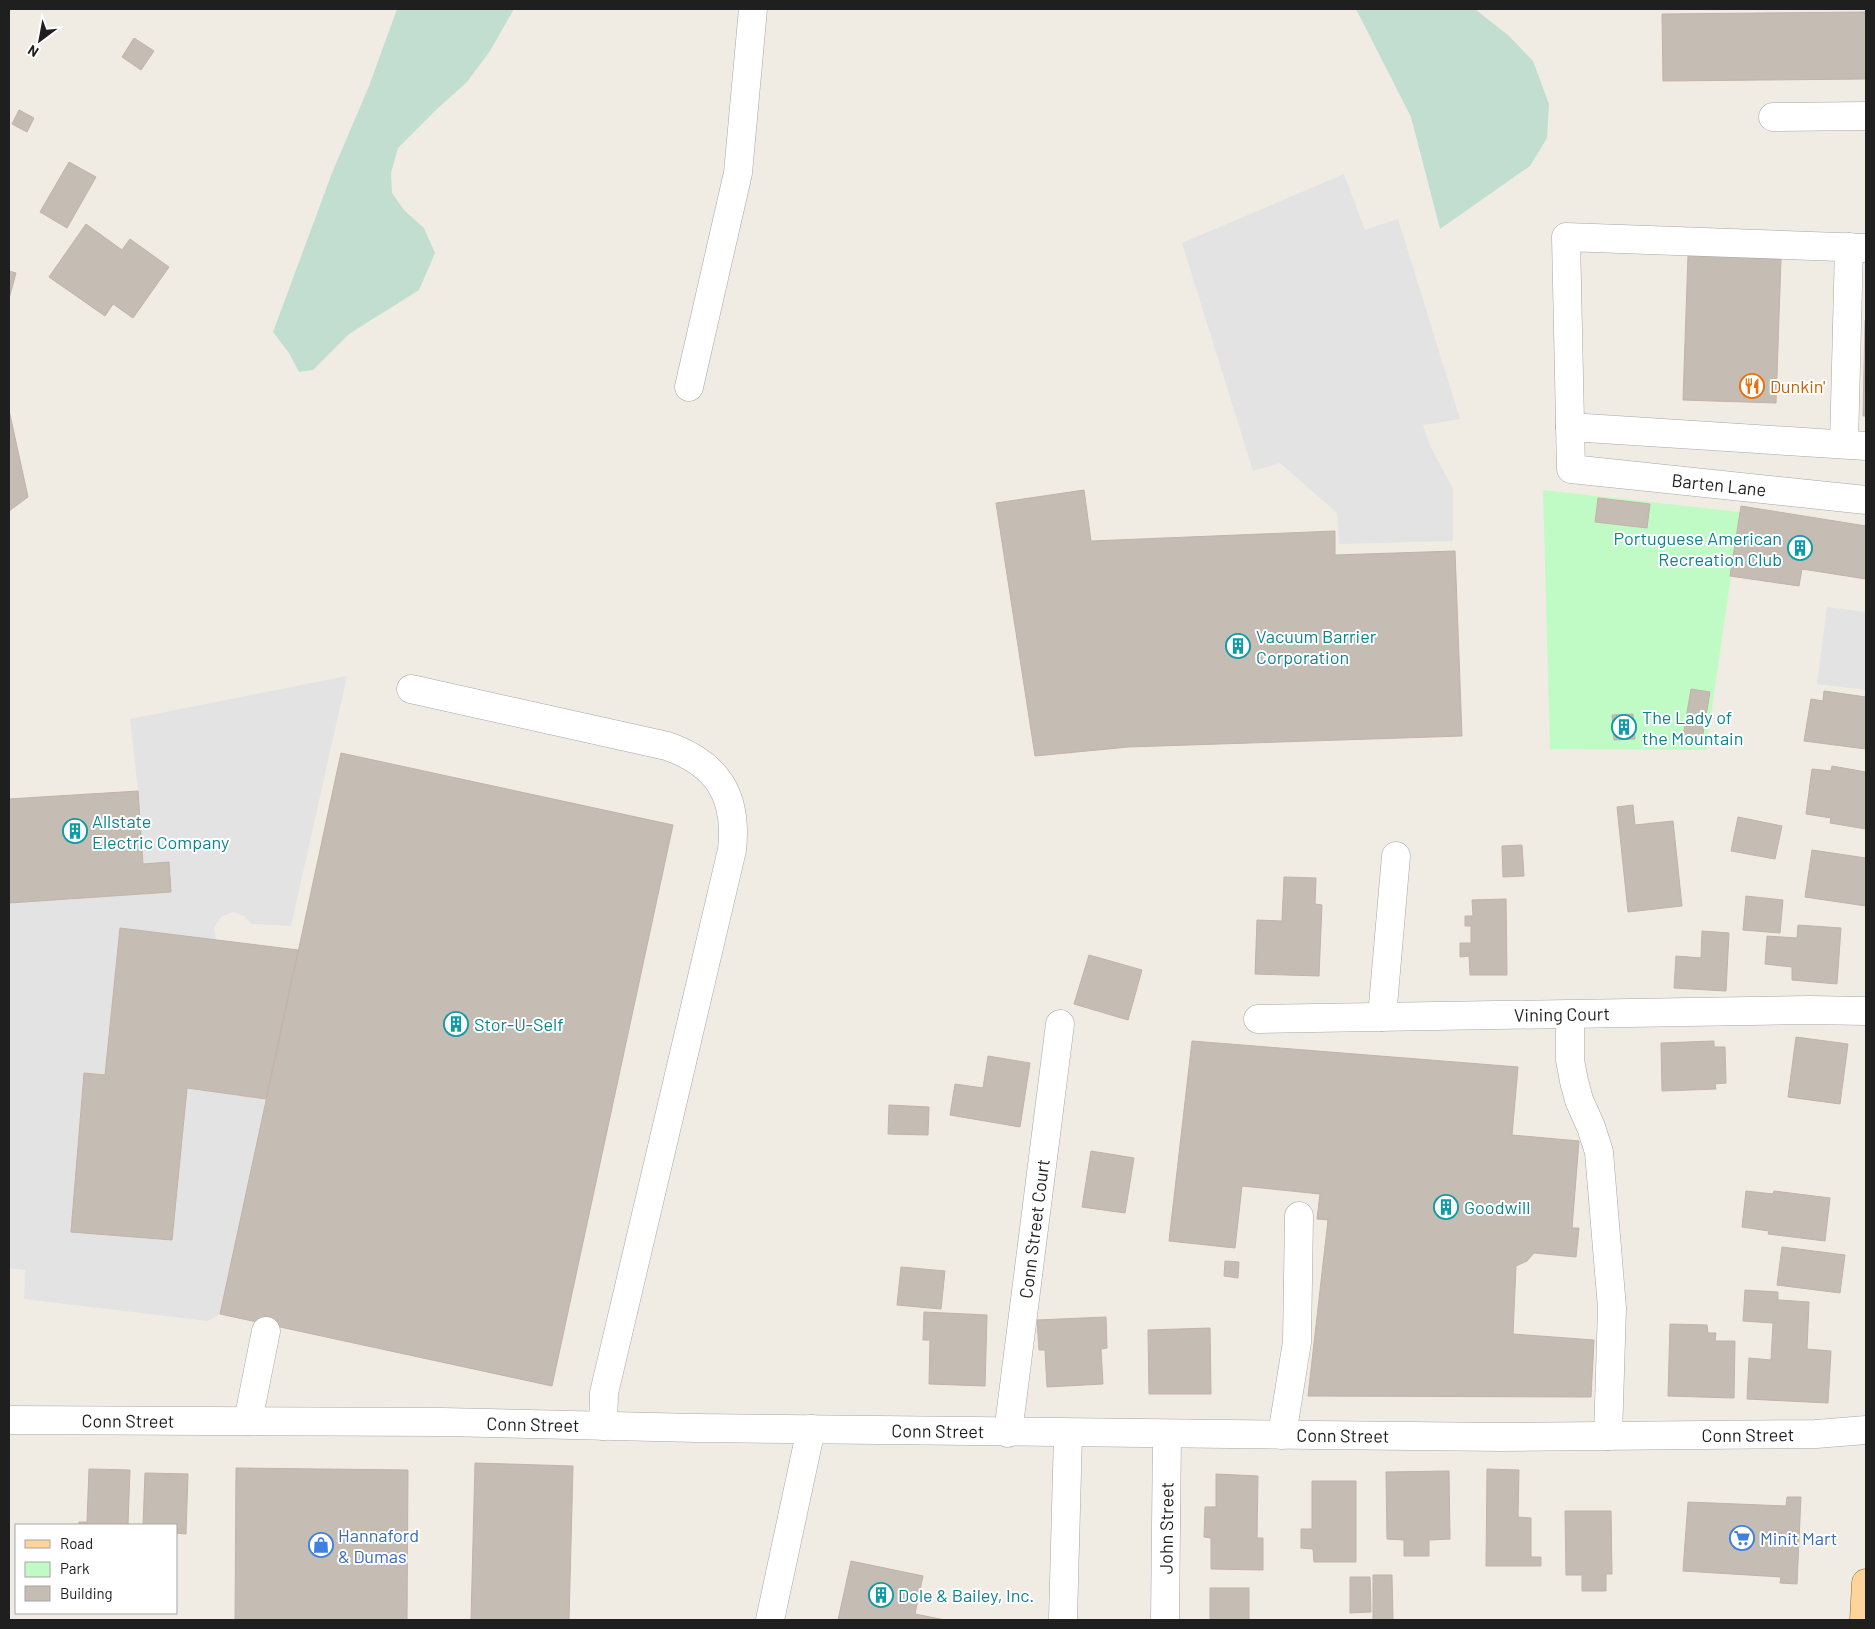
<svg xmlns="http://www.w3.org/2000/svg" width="1875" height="1629" font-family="Barlow,sans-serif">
	<rect width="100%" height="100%" fill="#f0ece4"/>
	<g fill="#c1ded1">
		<polygon points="397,9 514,9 490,51 467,82 437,109 398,148 391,173 392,193 404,210 424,228 435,253 419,290 349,334 313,370 299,372 289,353 273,332 332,173 369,86"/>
		<polygon points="1356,9 1475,9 1509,36 1533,61 1549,104 1547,138 1530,166 1440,229 1411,117"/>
	</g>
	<polygon fill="#c0fbc6" points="1543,490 1740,512 1706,750 1550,749"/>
	<g fill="#e3e3e3">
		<polygon points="1344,174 1365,230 1398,219 1460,419 1423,425 1430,446 1453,489 1453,541 1339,544 1337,513 1280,463 1253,471 1182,243"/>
		<polygon points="1827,607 1866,612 1866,690 1817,684"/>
		<polygon points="347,676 291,926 252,924 244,916 233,912 221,917 214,928 216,940 120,928 105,1075 84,1073 71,1232 172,1240 187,1088 266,1099 220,1314 208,1321 24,1299 25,1270 9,1268 9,903 171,892 169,863 143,864 138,791 130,719"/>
	</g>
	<g fill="#c5bcb4" stroke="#c2b3a6">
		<polygon points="1866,12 1866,79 1663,81 1662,14"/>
		<polygon points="134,38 154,51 141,70 122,57"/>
		<polygon points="19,110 34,118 27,132 12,124"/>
		<polygon points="69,162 96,177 67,228 40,212"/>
		<polygon points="86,224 122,250 130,239 169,267 133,318 113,304 105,316 49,277"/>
		<polygon points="1688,255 1781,259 1776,403 1683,400"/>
		<polygon points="9,271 16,273 9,299"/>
		<polygon points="1865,320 1866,320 1866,416 1863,416"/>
		<polygon points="9,410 28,497 9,511"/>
		<polygon points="1084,490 1091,541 1335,531 1335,555 1455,551 1462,736 1128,747 1035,756 996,503"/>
		<polygon points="1598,498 1650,504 1647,528 1595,522"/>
		<polygon points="1741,506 1866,526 1866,579 1802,569 1799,586 1730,576"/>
		<polygon points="1691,689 1710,692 1701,746 1682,742"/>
		<polygon points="1824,691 1866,697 1866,749 1804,741 1811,699 1823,701"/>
		<polygon points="1633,714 1635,739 1614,740 1612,715"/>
		<polygon points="341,753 673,825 552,1386 220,1314"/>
		<polygon points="1832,766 1866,772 1866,829 1830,823 1831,818 1806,814 1812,769 1831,771"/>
		<polygon points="138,791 143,864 169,862 171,892 9,903 9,799"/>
		<polygon points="1633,805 1635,825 1673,821 1682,906 1628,912 1617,807"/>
		<polygon points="1738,817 1782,826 1775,859 1731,851"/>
		<polygon points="1522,845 1524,876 1503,877 1502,846"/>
		<polygon points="1812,850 1866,858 1866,906 1805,897"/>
		<polygon points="1284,877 1316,878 1315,904 1322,905 1319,976 1255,974 1257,920 1282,921"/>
		<polygon points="1746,896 1783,900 1780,933 1743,930"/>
		<polygon points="1506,899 1507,975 1470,975 1469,956 1460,957 1460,943 1471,943 1471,926 1465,926 1465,916 1473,916 1472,900"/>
		<polygon points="1798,925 1841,928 1837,984 1792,980 1792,967 1765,964 1767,936 1797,938"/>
		<polygon points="120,928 298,950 266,1099 187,1088 172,1240 71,1232 84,1073 105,1075"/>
		<polygon points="1702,931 1729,933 1726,991 1674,988 1676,956 1701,958"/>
		<polygon points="1089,955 1142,970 1128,1020 1074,1004"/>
		<polygon points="1796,1037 1848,1044 1840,1104 1788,1097"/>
		<polygon points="1192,1041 1518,1067 1512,1135 1579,1141 1572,1228 1579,1228 1576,1257 1534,1253 1527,1261 1516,1266 1513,1334 1594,1340 1591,1397 1308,1396 1328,1220 1317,1219 1320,1194 1242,1186 1235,1248 1169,1241"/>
		<polygon points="1714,1041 1714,1047 1725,1047 1726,1083 1715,1084 1716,1089 1662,1091 1661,1043"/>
		<polygon points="988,1056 1030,1063 1020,1127 950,1115 955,1084 983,1088"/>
		<polygon points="889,1105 929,1107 928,1135 888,1134"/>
		<polygon points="1091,1151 1134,1158 1125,1213 1082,1207"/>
		<polygon points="1746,1191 1773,1194 1774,1191 1830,1198 1825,1241 1768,1234 1769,1231 1742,1227"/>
		<polygon points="1782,1247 1845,1255 1840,1293 1777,1285"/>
		<polygon points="1225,1261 1239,1262 1238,1278 1224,1276"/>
		<polygon points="901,1267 945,1271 941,1309 897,1305"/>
		<polygon points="1745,1290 1778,1292 1778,1300 1809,1302 1807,1349 1831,1351 1828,1403 1747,1399 1749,1358 1771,1360 1773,1323 1743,1321"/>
		<polygon points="924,1312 987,1315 985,1386 929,1384 930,1340 923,1340"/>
		<polygon points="1106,1317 1107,1348 1101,1349 1103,1384 1047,1387 1045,1350 1039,1350 1037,1320"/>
		<polygon points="1670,1324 1707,1325 1708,1333 1716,1333 1715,1341 1735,1341 1734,1398 1668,1396"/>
		<polygon points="1210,1328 1211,1394 1149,1394 1148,1330"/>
		<polygon points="475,1463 573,1466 569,1620 471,1620"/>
		<polygon points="236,1468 408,1470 407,1620 235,1620"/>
		<polygon points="89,1469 130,1470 128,1525 79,1525 79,1522 87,1522"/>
		<polygon points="1487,1469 1519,1470 1518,1517 1531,1518 1531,1557 1541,1557 1541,1566 1486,1566"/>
		<polygon points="1449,1471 1450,1539 1429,1540 1429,1556 1404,1556 1404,1540 1387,1539 1386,1472"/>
		<polygon points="145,1473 188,1474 186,1534 176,1533 176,1525 143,1525"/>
		<polygon points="1216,1474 1258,1476 1257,1538 1263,1538 1263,1570 1211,1569 1211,1538 1204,1537 1205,1507 1216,1507"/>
		<polygon points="1312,1481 1356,1481 1356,1562 1314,1562 1313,1549 1301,1548 1301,1529 1312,1529"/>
		<polygon points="1787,1497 1801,1497 1797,1584 1780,1583 1781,1577 1683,1571 1688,1502 1786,1506"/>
		<polygon points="1565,1511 1611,1511 1612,1574 1606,1574 1606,1591 1582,1591 1582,1575 1566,1575"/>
		<polygon points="851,1561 923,1576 915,1614 945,1620 838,1620"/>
		<polygon points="1373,1575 1392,1575 1393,1620 1373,1620"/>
		<polygon points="1350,1577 1370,1577 1371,1612 1350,1613"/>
		<rect x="1210" y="1588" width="39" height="32"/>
	</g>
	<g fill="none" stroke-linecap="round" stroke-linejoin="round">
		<defs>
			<g id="minor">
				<polyline points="1773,117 1866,116"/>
				<path id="s1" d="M1866,248l-300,-11 5,232 295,31"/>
				<polyline points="689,387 738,173 753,9"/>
				<polyline points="1570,427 1866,446"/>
				<polyline points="1844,444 1849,247"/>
				<path d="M411,689l256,57c51,18 71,50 65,104l-128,543 -1,33"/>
				<polyline points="1570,1015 1570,1060 1574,1081 1579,1100 1591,1127 1599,1152 1612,1308 1608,1436"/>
				<polyline points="1382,1017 1396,856"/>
				<path id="s2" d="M1258,1019l551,-9 57,1"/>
				<path id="s3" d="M9,1420l434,2 253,6 807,9 313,-3 50,-4"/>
				<polyline points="248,1421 266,1331"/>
				<path id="s4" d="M1008,1433l52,-409"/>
				<polyline points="1282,1435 1297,1342 1299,1216"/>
				<polyline points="770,1620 811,1429"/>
				<polyline points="1063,1620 1068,1434"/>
				<path id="s5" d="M1165,1620l2,-186"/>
			</g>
			<polyline id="major" points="1864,1620 1866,1583"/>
		</defs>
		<use href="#minor" stroke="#a6a6a6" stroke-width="29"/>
		<use href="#major" stroke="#996800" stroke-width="29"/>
		<use href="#minor" stroke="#fff" stroke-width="28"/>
		<use href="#major" stroke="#fed49b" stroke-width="28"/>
	</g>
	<defs>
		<symbol id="restaurant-ring" viewBox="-11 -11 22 22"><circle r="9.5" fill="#fff" stroke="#e8710a" stroke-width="1.5"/><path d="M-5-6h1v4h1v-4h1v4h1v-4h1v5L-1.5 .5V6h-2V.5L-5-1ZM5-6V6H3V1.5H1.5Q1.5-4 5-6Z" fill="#e8710a"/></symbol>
		<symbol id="building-ring" viewBox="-11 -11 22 22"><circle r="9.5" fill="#fff" stroke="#0f9aa8" stroke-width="1.5"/><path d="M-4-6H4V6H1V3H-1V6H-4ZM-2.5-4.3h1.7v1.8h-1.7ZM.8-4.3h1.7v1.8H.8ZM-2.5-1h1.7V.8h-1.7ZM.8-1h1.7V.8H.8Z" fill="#0f9aa8"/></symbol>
		<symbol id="supermarket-ring" viewBox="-11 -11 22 22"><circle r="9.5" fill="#fff" stroke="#3f7fe0" stroke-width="1.5"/><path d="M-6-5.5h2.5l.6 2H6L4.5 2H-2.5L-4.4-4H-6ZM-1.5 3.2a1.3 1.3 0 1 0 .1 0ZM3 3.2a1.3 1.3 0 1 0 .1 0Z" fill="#3f7fe0"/></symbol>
		<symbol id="shop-ring" viewBox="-11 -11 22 22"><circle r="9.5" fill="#fff" stroke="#3f7fe0" stroke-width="1.5"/><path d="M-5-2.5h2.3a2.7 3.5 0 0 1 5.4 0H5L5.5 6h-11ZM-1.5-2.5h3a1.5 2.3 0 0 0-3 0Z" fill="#3f7fe0"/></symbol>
	</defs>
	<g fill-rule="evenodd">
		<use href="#restaurant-ring" x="1738" y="372" width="28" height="28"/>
		<use href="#building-ring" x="1786" y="534" width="28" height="28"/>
		<use href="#building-ring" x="1224" y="632" width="28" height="28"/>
		<use href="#building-ring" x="1610" y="713" width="28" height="28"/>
		<use href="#building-ring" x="61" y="817" width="28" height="28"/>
		<use href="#building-ring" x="442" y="1010" width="28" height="28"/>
		<use href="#building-ring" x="1432" y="1193" width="28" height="28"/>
		<use href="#supermarket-ring" x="1728" y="1524" width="28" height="28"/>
		<use href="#shop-ring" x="307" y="1531" width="28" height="28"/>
		<use href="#building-ring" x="867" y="1581" width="28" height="28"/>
	</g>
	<g text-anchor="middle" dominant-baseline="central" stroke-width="4" stroke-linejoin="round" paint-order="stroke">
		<g font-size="18" fill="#c56008" stroke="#fff" text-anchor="start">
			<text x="1770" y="386">Dunkin'</text>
		</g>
		<g font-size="18" fill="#1f1f1f" stroke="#fff">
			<text stroke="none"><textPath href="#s1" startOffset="681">Barten Lane</textPath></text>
			<text stroke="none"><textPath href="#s2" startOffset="304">Vining Court</textPath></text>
			<text stroke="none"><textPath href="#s4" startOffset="206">Conn Street Court</textPath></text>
			<text stroke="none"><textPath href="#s3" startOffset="119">Conn Street</textPath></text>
			<text stroke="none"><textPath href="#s3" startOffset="524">Conn Street</textPath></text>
			<text stroke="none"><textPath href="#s3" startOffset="929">Conn Street</textPath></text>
			<text stroke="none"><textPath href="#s3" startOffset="1739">Conn Street</textPath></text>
			<text stroke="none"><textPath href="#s3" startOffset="1334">Conn Street</textPath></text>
			<text stroke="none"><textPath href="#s5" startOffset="92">John Street</textPath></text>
		</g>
		<g font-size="18" fill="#0d838f" stroke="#fff" text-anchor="start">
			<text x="1782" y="538" text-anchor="end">Portuguese American<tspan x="1782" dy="21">Recreation Club</tspan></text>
			<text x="1256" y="636">Vacuum Barrier<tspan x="1256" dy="21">Corporation</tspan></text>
			<text x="1642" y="717">The Lady of<tspan x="1642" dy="21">the Mountain</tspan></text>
			<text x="92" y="821">Allstate<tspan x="92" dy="21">Electric Company</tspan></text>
			<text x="474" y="1024">Stor-U-Self</text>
			<text x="1464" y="1207">Goodwill</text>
			<text x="898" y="1595">Dole &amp; Bailey, Inc.</text>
		</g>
		<g font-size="18" fill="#366cbe" stroke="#fff" text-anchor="start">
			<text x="338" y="1535">Hannaford<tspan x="338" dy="21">&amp; Dumas</tspan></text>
			<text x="1760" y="1538">Minit Mart</text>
		</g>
	</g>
	<rect width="1875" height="1629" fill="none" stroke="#1f1f1f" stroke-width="20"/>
	<rect x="15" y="1524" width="162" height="90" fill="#ffffff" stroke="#a5a5a5"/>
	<rect x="25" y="1540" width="25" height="8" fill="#fed49b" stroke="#a5a5a5"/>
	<text x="60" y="1549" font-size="15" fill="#1f1f1f">Road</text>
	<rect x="25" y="1562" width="25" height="15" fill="#c0fbc6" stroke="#a5a5a5"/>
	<text x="60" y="1574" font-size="15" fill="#1f1f1f">Park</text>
	<rect x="25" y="1586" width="25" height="15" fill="#c5bcb4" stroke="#a5a5a5"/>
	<text x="60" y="1599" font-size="15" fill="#1f1f1f">Building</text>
	<g transform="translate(40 40) rotate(212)" stroke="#ffffff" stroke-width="4" paint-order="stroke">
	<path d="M0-4L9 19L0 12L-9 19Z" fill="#1f1f1f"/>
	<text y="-8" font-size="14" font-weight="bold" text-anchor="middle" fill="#1f1f1f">N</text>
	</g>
</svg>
